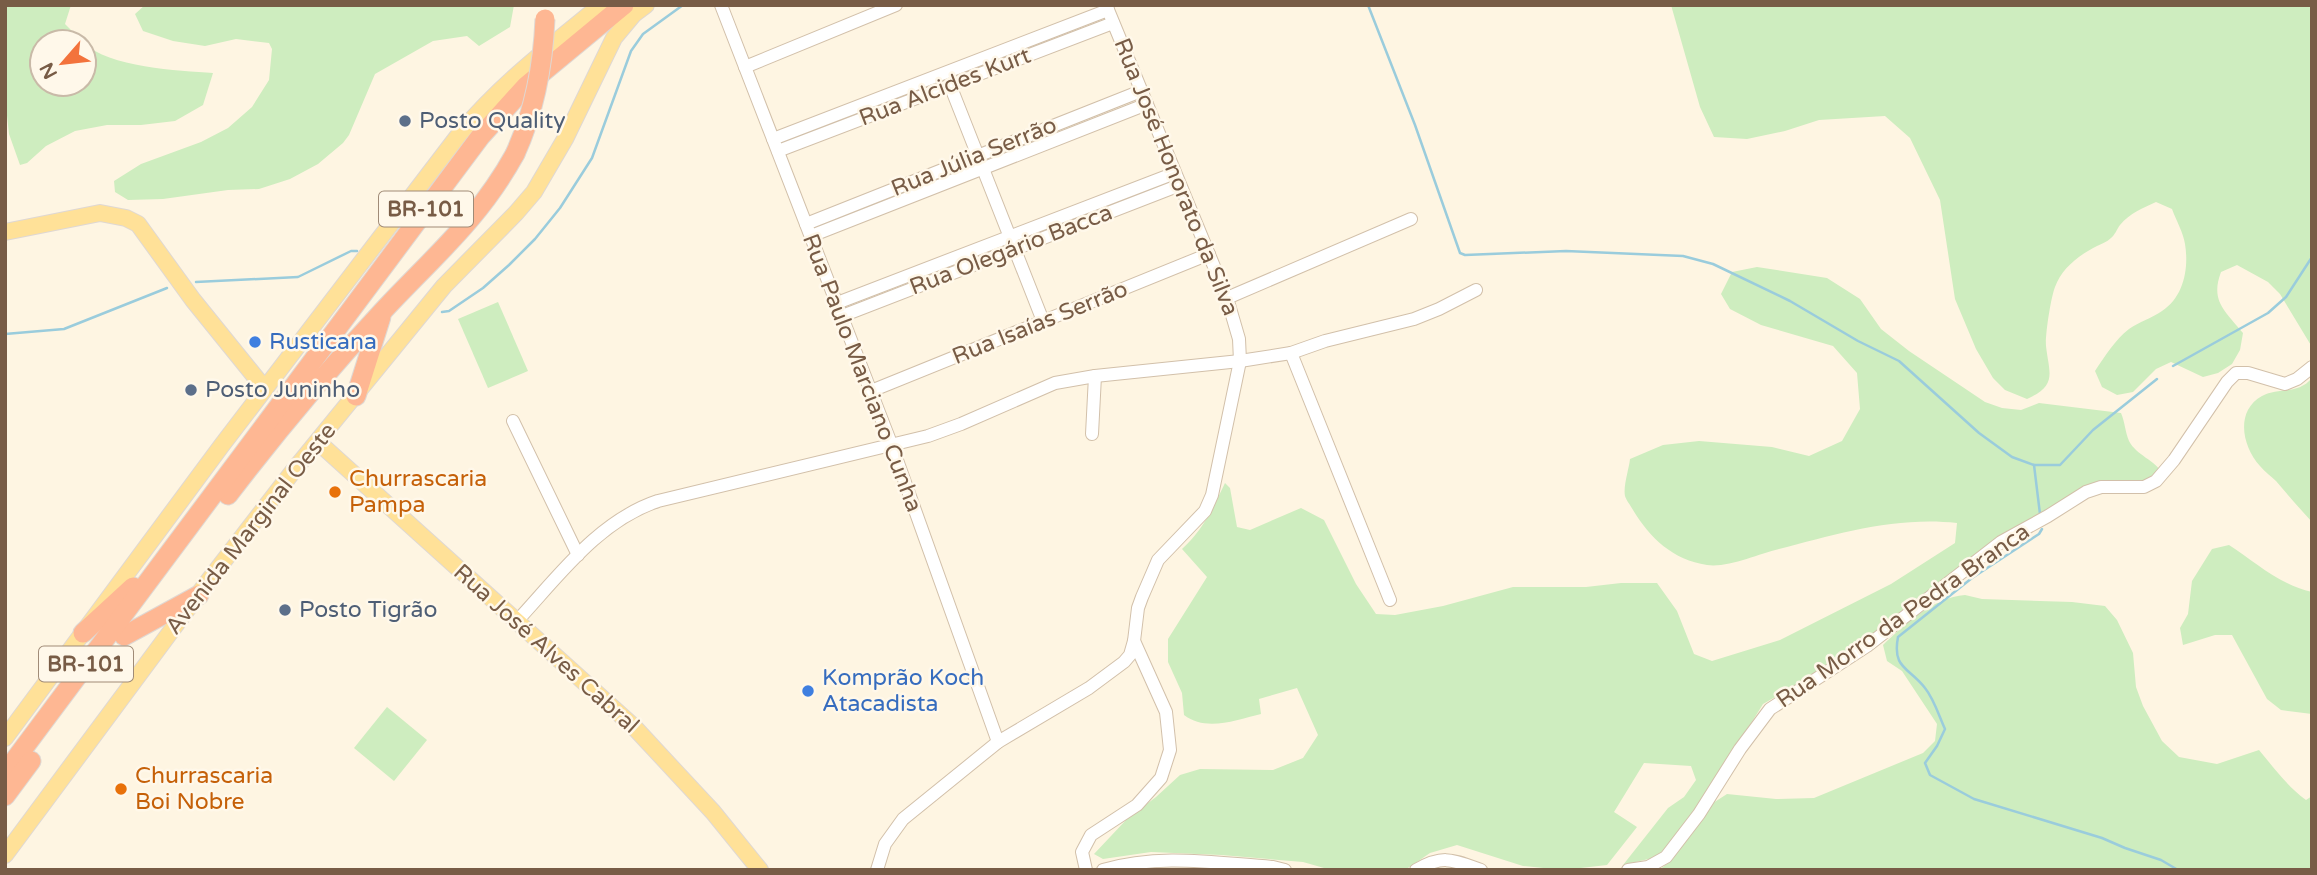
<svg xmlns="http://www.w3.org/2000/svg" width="2317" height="875" font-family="'Varela Round',sans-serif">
	<rect width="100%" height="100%" fill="#fef5e2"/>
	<g fill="#ceedbf">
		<path d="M5,5h66l-6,19 18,18h-41v42h42v-41c24,24 95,28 129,30l-10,32 -28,16 -34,4h-34l-32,6 -29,15 -19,17 -7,2 -11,-31 -4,-37z"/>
		<polygon points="145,5 514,5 510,27 479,46 467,36 433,41 375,74 349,135 343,143 318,164 290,179 259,189 228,190 163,199 128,200 115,192 114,181 141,164 201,142 228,128 252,107 269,80 272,49 269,43 236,39 205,46 173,41 143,31 135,14"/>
		<path d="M1671,5h641v342l-32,-53 -12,-12 -31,-17 -16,7c-11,29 4,39 22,61l-3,17 -8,14 -14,9 -15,4 -32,-15 -15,7 -23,23 -16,3 -15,-8 -7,-16c10,-15 20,-31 34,-42 10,-7 23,-11 33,-18 22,-14 27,-43 23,-67 -2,-12 -9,-24 -13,-35l-16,-7c-13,6 -26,11 -36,23 -3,4 -5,10 -9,13 -4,4 -10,6 -14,8 -18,9 -35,22 -42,41 -4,10 -10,48 -9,59 3,27 12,39 -19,53l-22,-9 -12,-12 -17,-29 -21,-50 -15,-99 -30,-62 -25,-22 -66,4 -34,11 -38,8 -33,-2 -14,-30z"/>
		<path d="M1757,267l70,11 33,21 21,30 28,22 76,51 17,6 19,2 18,-7 82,10c4,9 4,19 8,28 7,14 27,20 32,31l-16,10 -62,7 -216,156 -104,59 -68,110 -38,43 -34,8 45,-57 16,-11 12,-17 -5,-14 -47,-3 -30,49 23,15 -30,38 -44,5 -40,-4 -66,-21 -27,8 -25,17h-74l-28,-8 -82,-7 -70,-3 -48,7 -9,-5 33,-35 29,-22 24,-22 20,-6 73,1 30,-12 15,-23 -21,-47 -38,11 2,15c-25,6 -55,18 -77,1l-2,-22 -14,-31v-23l39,-62 -25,-28c21,-19 31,-41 43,-66l5,5 7,39 13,3 51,-22 23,12 32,64 20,30 19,1 48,-9 70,-19h73l35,-4h36l20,28 17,43 18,7 68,-21 111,-56 64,-41 2,-20c-60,-7 -121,11 -178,26 -21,5 -51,19 -72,16 -34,-5 -57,-27 -74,-55 -2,-4 -7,-10 -8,-14 -2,-10 4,-27 5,-37l33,-14 36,-4 73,6 37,9 33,-15 18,-32 -3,-36 -24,-27 -72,-21 -31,-16 -9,-15 11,-22z"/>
		<polygon points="498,302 528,371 488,388 458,319"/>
		<path d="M2312,378v144c-12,-13 -24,-27 -36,-41 -5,-5 -11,-9 -16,-15 -18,-20 -25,-55 2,-70 17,-9 36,-1 50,-18z"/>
		<path d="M2229,545c26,17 51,40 83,47v122l-31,-4 -14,-11 -35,-64h-17l-32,10 -3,-17 8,-14 4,-33 20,-32z"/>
		<path d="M1965,595l17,4 90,3 33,4 12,14 16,33 3,34 7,19 19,35 17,16 38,7 42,-14c15,18 29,37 47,50l6,-4v74h-653l13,-10 41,-57 14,-9 49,5 38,-1 109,-45 12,-12 2,-17 -35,-53 -15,-10 -4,-16c23,-22 50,-47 82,-50z"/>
		<polygon points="387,707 427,740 394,781 354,748"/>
	</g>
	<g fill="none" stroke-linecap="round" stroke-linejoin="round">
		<g stroke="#9accdc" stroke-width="2.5">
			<polyline points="1368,5 1415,125 1460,253 1465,255 1566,251 1683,256 1713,264 1790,301 1858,341 1899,361 1979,433 2012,457 2034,465 2060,465 2093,430 2157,379"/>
			<polyline points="196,282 298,277 351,251 357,251"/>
			<polyline points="442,312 449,311 483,288 509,265 535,239 560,208 592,158 631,51 643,34 683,5"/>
			<polyline points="5,334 64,329 167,288"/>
			<polyline points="2173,366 2268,313 2286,297 2312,257"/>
			<polyline points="2034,465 2040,514"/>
			<path d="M2042,529l-3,5 -67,44 -74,59c-6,32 11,30 27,51 9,11 14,28 20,41l-8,17 -12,17 5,12 44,24 128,39 23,10 36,12 17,10"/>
		</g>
		<defs>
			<g id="minor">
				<polyline points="721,5 892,446 998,742"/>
				<polyline points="745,67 896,5"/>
				<polyline points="950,85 1043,321"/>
				<polyline points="773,139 1108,10"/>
				<polyline points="778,151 1113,23"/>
				<polyline points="806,224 1141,91"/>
				<polyline points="811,236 1147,104"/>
				<polyline points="1227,298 1411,219"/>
				<polyline points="837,303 1175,173"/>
				<polyline points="842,316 1180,185"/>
				<polyline points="1291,353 1390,600"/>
				<polyline points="871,391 1209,254"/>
				<polyline points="513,421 578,555"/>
				<polyline points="1092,434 1095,376"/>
				<path d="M517,621c41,-44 81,-100 141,-120l270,-65 33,-12 94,-41 40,-7 145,-15 51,-8 34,-12 89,-22 25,-10 37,-19"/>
				<polyline points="877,870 885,844 903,819 998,742 1089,688 1124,662 1130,655 1134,641 1138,608 1142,597 1158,560 1205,511 1212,495 1240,361 1239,339 1227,298 1106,5"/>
				<polyline points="1086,870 1082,852 1091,835 1137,805 1161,778 1170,750 1166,712 1134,641"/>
				<path d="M1103,870c57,-17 112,-7 170,-3l12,3"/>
				<path d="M1416,870c28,-16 37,-10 65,0"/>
				<polyline points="1628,870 1648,867 1666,857 1699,814 1740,749 1770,709 1867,646 2001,542 2048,516 2086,492 2101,487 2144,487 2156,481 2174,460 2227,382 2236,373 2248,373 2285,384 2297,379 2312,367"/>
			</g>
			<g id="major">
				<polyline points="5,232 100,213 126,218 138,224 193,300 265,389"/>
				<polyline points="318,442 634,727 713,812 760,870"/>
				<path d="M5,738l217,-293 239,-313c41,-49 91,-87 140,-127"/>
				<polyline points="5,855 209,580 294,470 444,286 516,213 534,192 565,139 614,38 634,14 646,5"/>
			</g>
			<g id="highway">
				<polyline points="356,396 381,317"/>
				<path d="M228,495c48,-63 100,-125 154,-183 50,-54 96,-91 133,-158"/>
				<polyline points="83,633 133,587"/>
				<polyline points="124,636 199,595"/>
				<polyline points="5,773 480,137 526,86 624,5"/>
				<polyline points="5,796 31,761"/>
			</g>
		</defs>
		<use href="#minor" stroke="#d2c0aa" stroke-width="14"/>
		<use href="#major" stroke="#dfd8d3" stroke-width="18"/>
		<use href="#highway" stroke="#dfd8d3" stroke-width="21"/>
		<use href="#minor" stroke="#fff" stroke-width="12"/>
		<use href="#major" stroke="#ffe198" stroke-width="16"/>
		<use href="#highway" stroke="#feb793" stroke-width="19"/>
		<defs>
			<path id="highway-bridge" d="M515,154c20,-44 28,-87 30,-135"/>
		</defs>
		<use href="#highway-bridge" stroke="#dfd8d3" stroke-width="21" stroke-linecap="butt"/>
		<use href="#highway-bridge" stroke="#feb793" stroke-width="19"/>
	</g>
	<g fill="#5c6f8a" stroke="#fff8ea" stroke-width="2.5">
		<circle cx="405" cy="121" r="7"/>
		<circle cx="191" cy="390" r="7"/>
		<circle cx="285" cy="610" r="7"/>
	</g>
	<g fill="#3f7fe0" stroke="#fff8ea" stroke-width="2.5">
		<circle cx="255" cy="342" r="7"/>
		<circle cx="808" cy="691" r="7"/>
	</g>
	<g fill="#e8710a" stroke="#fff8ea" stroke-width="2.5">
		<circle cx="335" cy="492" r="7"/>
		<circle cx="121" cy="789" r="7"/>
	</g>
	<g text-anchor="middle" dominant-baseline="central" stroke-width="5" stroke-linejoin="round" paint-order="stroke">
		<g fill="#fff8ea" stroke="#a08b77" stroke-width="2">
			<rect x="379" y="191.5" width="94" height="35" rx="5"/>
			<rect x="39" y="646.5" width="94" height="35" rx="5"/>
		</g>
		<g font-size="21" font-weight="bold" fill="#785c46">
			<text x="426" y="209">BR-101</text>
			<text x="86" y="664">BR-101</text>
		</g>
		<g font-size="23" fill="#785c46" stroke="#fff8ea">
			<text transform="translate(945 87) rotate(-21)">Rua Alcides Kurt</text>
			<text transform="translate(974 157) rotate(-22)">Rua Júlia Serrão</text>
			<text transform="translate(1176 177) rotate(68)">Rua José Honorato da Silva</text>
			<text transform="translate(1011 250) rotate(-21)">Rua Olegário Bacca</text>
			<text transform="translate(1040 323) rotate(-22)">Rua Isaías Serrão</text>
			<text transform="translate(862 373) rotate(69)">Rua Paulo Marciano Cunha</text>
			<text transform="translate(251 529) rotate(-52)">Avenida Marginal Oeste</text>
			<text transform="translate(1903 616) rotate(-35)">Rua Morro da Pedra Branca</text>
			<text transform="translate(546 649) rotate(42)">Rua José Alves Cabral</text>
		</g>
		<g font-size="23" fill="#4e5e75" stroke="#fff8ea" text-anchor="start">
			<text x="419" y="121">Posto Quality</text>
			<text x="205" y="390">Posto Juninho</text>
			<text x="299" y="610">Posto Tigrão</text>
		</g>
		<g font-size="23" fill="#366cbe" stroke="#fff8ea" text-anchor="start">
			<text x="269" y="342">Rusticana</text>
			<text x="822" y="678">Komprão Koch<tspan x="822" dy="26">Atacadista</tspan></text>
		</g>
		<g font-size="23" fill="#c56008" stroke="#fff8ea" text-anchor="start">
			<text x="349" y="479">Churrascaria<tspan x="349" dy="26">Pampa</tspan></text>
			<text x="135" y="776">Churrascaria<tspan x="135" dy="26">Boi Nobre</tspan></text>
		</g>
	</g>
	<rect width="2317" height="875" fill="none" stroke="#785c46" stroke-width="14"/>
	<g transform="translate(63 63) rotate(242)"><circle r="33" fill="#fff8ea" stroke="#c9baa8" stroke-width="2"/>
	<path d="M0-5L12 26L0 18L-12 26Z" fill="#f3733c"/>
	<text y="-10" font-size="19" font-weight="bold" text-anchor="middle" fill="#785c46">N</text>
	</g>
</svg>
